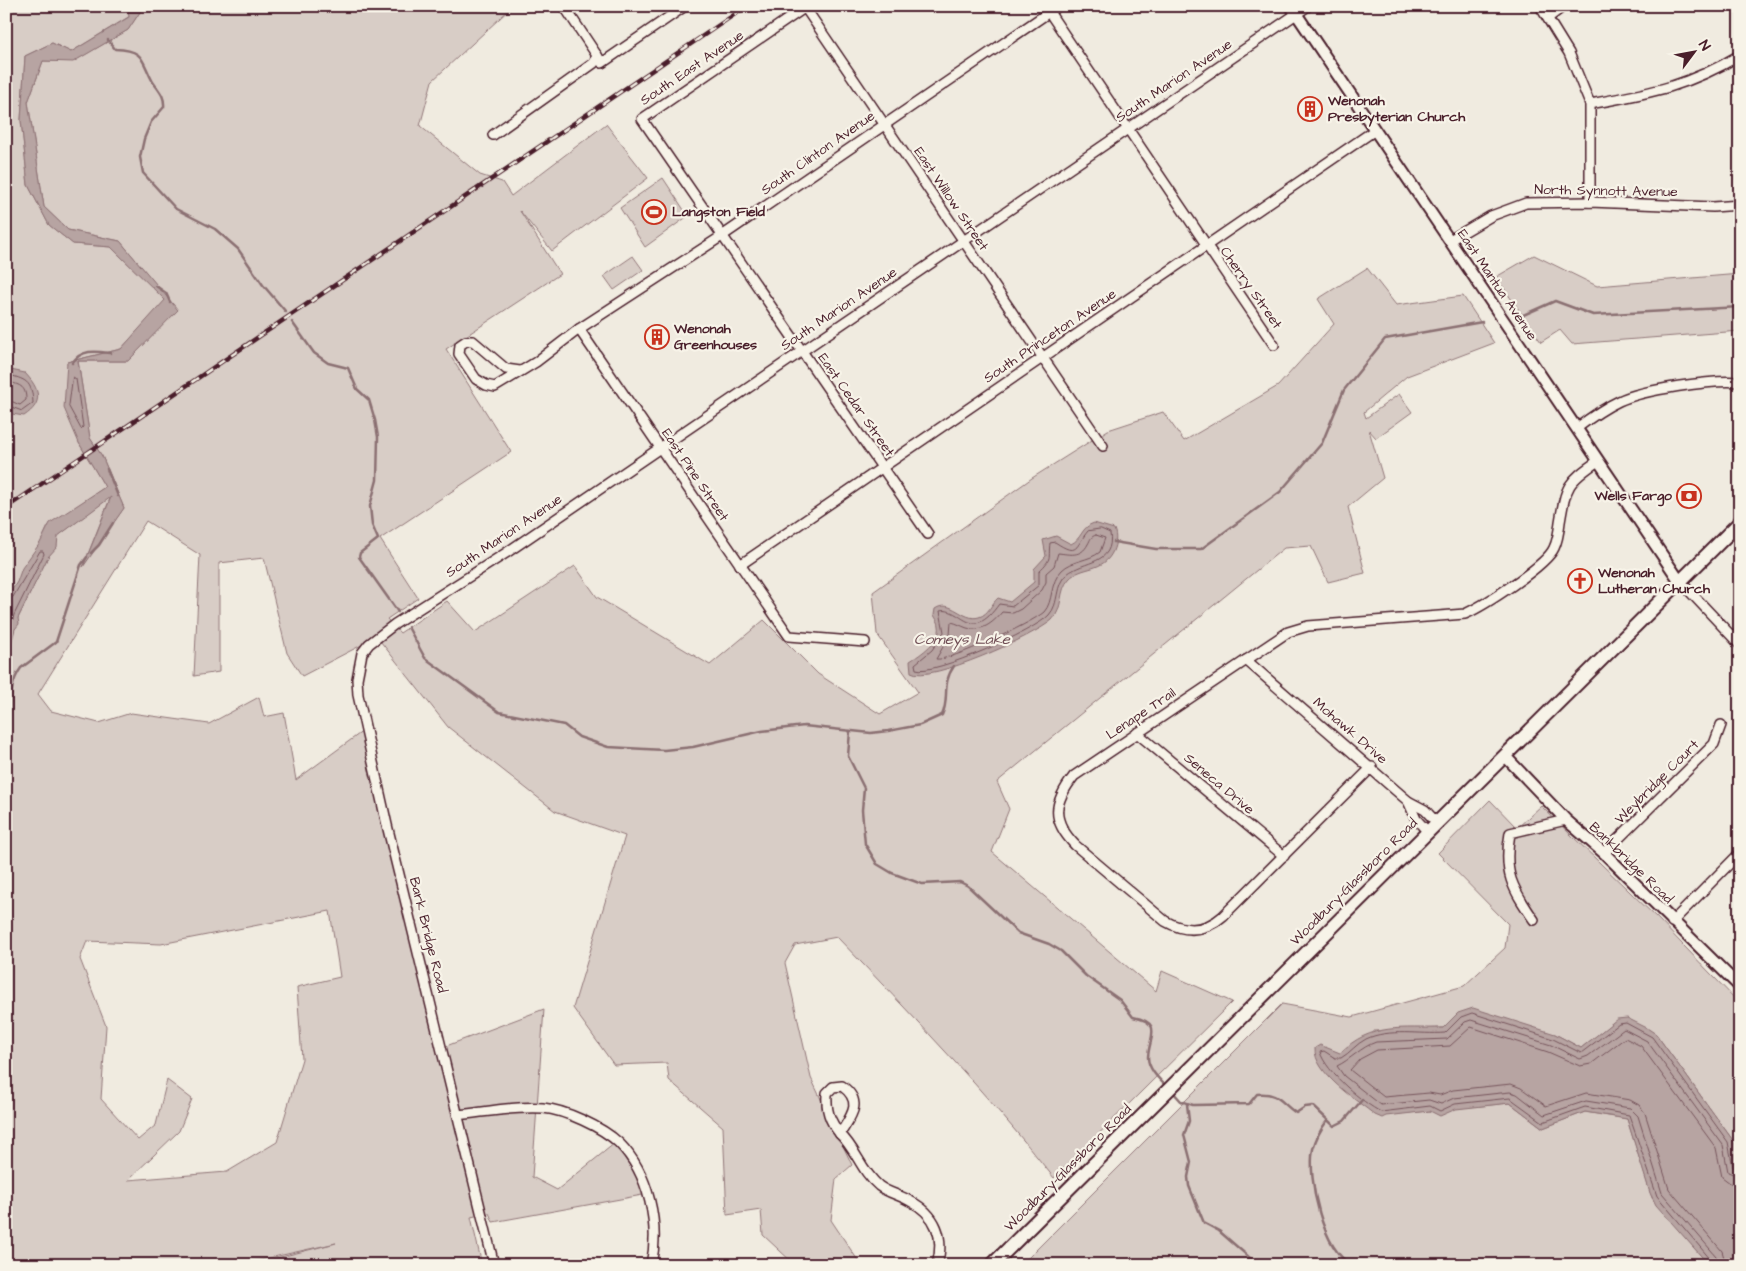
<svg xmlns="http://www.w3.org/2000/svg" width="1746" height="1271" font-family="'Architects Daughter',sans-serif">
	<rect width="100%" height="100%" fill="#f0ebe0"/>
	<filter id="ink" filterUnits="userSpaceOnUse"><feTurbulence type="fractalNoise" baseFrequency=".02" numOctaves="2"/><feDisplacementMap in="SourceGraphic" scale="10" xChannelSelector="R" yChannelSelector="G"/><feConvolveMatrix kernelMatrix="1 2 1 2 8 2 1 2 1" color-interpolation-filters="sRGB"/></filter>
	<g filter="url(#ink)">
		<g fill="#d8cdc6" stroke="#917678" fill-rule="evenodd">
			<polygon points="6,6 127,6 130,16 71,52 52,43 25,56 21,120 28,185 49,225 73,244 111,247 166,300 121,349 67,362 79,443 105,487 48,526 6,621"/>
			<path d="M144,6h369l-81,75 -12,45 60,49 22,7 9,14 95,-72 42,54 -96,73 -32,-40 40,63 -114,75 65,103 -131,87 38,59 -31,21 13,14 47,-32 28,31 100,-66 22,31 113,68 54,-45 54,54 62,40 38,-22 -41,-58 -4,-42 159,-114 76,-48 55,-18 21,29 94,-55 56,-62 -16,-25 49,-31 29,37 67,-9 31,47 -87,33 -43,36 2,6 33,-24 13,18 -36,26 -7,-8 14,48 -35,29 17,66 -37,9 -17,-36 -27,2 -287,234 12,27 -17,43 164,139 6,-20 70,31 -178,176c-67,-85 -142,-163 -217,-241l-42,8 -10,18 26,115 41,87 -16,14 -5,41 30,45h-40l-8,-6 -20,4 -30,-28 -2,-25 -34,5 -4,-88 -54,-47 -2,-17 -53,2 -41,-57 52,-172 -70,-25 -107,-84 -71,-90 -75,39 -15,-23 -23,-95 -45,5v109l-25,4 6,-121 -54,-34 -108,173 13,17 48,12 32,-10 78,11 50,-27 5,20 20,-4 12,67 67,-49 78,317 103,-39 -12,168 25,13 58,-47 33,51 -155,28 -4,-9 -18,4 11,48h-233l87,-22 -98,22h-232v-622l52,-107 53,-40 -27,68 40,-56 -22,-52 -12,-18 -12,-77h50l49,-51 -57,-69 -52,-11 -24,-23 -16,-105 15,-41h31l54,-31zM330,911l10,66 -43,10 5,72 -25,83 -50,30 -99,8 51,-49 13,-32 -25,-19 -11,45 -18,15 -37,-41 5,-73 -26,-67 7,-18 74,3z"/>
			<polygon points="663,178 688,216 645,247 620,208"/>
			<polygon points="1534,255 1597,286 1740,274 1740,331 1572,344 1560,330 1541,342 1496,277"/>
			<polygon points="633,256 643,270 614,290 604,276"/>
			<polygon points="1490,800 1517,828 1541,806 1657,918 1740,1004 1740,1178 1732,1139 1656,1034 1614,1022 1581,1048 1555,1034 1443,1028 1374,1031 1378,1116 1510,1103 1543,1128 1585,1112 1627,1119 1652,1198 1709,1265 1021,1265 1282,1004 1352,1017 1464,986 1505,948 1508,924 1438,853"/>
		</g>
		<g fill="#b7a4a2" stroke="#8b6f72">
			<polygon points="127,6 144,6 128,30 73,62 43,61 28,102 44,207 68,230 120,241 178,310 128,361 78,361 90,438 102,456 124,508 83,567 111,497 58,536 57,547 48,557 18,618 19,624 15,629 6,663 6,599 17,582 22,568 40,543 50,523 105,487 79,443 64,408 67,362 121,349 165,300 111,247 73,244 49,225 28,185 21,120 25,56 52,43 71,52 129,17"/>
			<path d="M6,369l19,4c15,16 19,30 -1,43l-12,-2 -6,-7z"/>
			<path d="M1094,523l20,6c3,7 2,15 -1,22 -10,22 -31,14 -44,28 -11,12 -5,29 -17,41 -16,15 -123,64 -141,52l-1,-11c10,-6 32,-21 29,-35 0,-4 -3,-7 -5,-11l1,-6c16,-11 28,13 44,8 10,-3 12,-13 19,-19l12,4 24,-20v-13l12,-13 -3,-16 13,-4 15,8c11,-5 10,-17 23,-21z"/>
			<path d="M1473,1008l82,26 26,14 36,-29 10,-1 20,10 9,6 76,105 4,7 4,32v87h-31l-53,-60 -6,-12 -23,-74 -42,-7 -42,16 -33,-25 -54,6 -16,7 -10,-5 -44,5 -4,2 -7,-3c-17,-14 -62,-42 -60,-67l5,-3 20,8c31,-31 63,-24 103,-25l15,-15z"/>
		</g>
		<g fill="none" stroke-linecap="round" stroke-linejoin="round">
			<g stroke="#76545b" stroke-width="1">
				<path d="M6,374c20,6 26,6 27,29l-11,8 -16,-6"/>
				<polygon points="73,377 76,379 83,427 81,429 69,407"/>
				<path d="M6,381c13,4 20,4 20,19l-6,5 -14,-6"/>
				<path d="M1101,529l9,4c5,32 -26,27 -43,41 -13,11 -7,29 -18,41 -13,15 -116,61 -133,54l-1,-5 17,-14 12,-18 -4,-21c22,-5 30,34 59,-7l14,2 26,-21v-14c14,-13 9,-13 11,-28l5,-1c24,16 20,4 33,-11z"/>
				<path d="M1096,535l9,3 -5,14c-11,9 -28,8 -38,18 -13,13 -8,31 -18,42 -12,11 -95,50 -108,47l14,-24 1,-13c6,1 10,4 16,6 15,4 26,-5 35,-16l11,1 8,-4 21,-19 4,-8v-9l8,-7 4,-13c11,1 23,5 30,-9 3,-5 2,-7 8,-9z"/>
				<polyline points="6,600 13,597 40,551 43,551 44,554 14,615 6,645"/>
				<path d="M1712,1265l-1,-5 -54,-64 -28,-81 -44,-8 -42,15 -33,-24 -55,6 -15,7 -10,-5 -49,6c-18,-9 -55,-40 -61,-60l4,-1 11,7h6c9,-5 15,-14 25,-19 23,-11 54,-4 79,-6l16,-16 11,-4 81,26 28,14 38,-29 7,-1 26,14 76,105 5,25 7,4"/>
				<path d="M1719,1265l-3,-9 -54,-63 -24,-77 -8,-8 -44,-7 -42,14 -27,-21 -7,-2 -56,6 -13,6 -12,-4 -48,5 -37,-29 -7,-10c13,-6 24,-19 39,-24l71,-3 18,-17 6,-2 80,25 29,14 8,-3 36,-27 23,12 76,104 5,27 12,5"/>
				<polyline points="1726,1265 1722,1251 1669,1189 1645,1113 1639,1105 1630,1100 1586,1093 1546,1106 1521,1088 1511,1084 1453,1090 1440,1095 1429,1093 1384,1097 1350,1070 1360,1059 1377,1050 1450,1046 1471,1027 1548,1052 1580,1066 1591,1064 1625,1038 1641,1046 1716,1148 1722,1177 1730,1183 1740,1185"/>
			</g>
			<g stroke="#8b6f72" stroke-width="2.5">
				<path d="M108,40l7,9c31,1 26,12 38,33 6,9 12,14 11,25l-13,15 -7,17 -4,18 3,16 33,36 39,20 23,20 25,36 23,27"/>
				<polyline points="156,286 166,293 170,302"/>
				<polyline points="1521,316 1555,301 1593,315 1740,307"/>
				<polyline points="292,322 314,353 328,363 348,368 357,389 369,400 375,420 378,437 377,480 370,506 372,525 378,539 360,553 359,557 398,612"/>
				<path d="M72,363c10,-14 23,-12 38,-10"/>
				<polyline points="107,469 118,496"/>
				<polyline points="1114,542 1156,549 1201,549 1280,492 1322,443 1344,390 1385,339 1482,322"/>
				<polyline points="91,553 99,545 113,523"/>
				<path d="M408,627l17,31 74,54 65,13 15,12 29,10 56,3 29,-3 69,-16 42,-5 67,7 17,-2 32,-6 22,-10c8,-16 -1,-31 12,-49"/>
				<path d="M850,731l-2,25 16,32 -2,22 3,34 12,20 15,9 30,11 38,-2 8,4 50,47 31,11 12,7 25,25 34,24 13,17c31,6 16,20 15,40 0,12 11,22 19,30"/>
				<path d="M6,736c8,-23 -1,-46 15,-68l35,-26 25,-77 6,-8"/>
				<path d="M1173,1092l8,9 12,4 56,-1 8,-10c22,-2 24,9 39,19l9,-6 8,-1 21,20 10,-5 18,-21"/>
				<polyline points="1187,1104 1189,1121 1184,1135 1191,1162 1188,1177 1189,1186 1204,1223 1219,1231 1258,1265"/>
				<path d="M1327,1121c-7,9 -11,17 -14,28 -6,28 10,105 40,116"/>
			</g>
			<defs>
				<g id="minor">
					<polyline points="564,6 602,63 685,6"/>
					<polyline points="804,6 1103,446"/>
					<polyline points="807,6 642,119 928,534"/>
					<polyline points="1045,6 1274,345"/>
					<polyline points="1540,6 1569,53 1590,104 1590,202"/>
					<polyline points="1548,18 1564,6"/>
					<path d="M1590,104c60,-11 97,-17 150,-49"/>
					<polyline points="493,135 594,63 597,55"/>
					<polyline points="1450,240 1491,216 1526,203 1590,202 1713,207 1740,205"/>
					<polyline points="579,329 789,636 865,642"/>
					<polyline points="520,371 506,369 473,341 466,341 460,345 459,354 476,379 486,385 495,387 536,362 579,329 722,236 1058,6"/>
					<path d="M1577,428c13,-10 27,-20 42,-27 23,-11 95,-22 121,-19"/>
					<polyline points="740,565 1375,130"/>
					<polyline points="1679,580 1740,645"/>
					<polyline points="1246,660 1408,801 1425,810 1436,822"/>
					<polyline points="1137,733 1284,856"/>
					<path d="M1372,767l-149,149c-18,16 -37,17 -58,5l-90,-76c-24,-25 -22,-42 -1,-69l214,-144 20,-6 157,-12c18,-8 81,-48 89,-66 4,-8 5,-17 6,-26 6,-36 7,-40 38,-61"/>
					<polyline points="1408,801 1416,819 1427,831"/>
					<polyline points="1604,853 1714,744 1721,725"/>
					<path d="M1534,920c-22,-32 -31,-47 -24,-87l56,-13"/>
					<polyline points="1672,922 1740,853"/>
					<path d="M842,1086c22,16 9,30 -2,48 -11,-14 -14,-24 -13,-41l6,-6z"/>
					<path d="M458,1115c28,-3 57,-9 85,-7 22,2 59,19 76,35 30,30 41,82 32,122"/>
					<path d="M840,1134c16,15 21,37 39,52 9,7 21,9 31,15 26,13 35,36 27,64"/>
					<polyline points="494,1265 387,825 358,695 357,679 362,653 369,644 395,624 506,553 1308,6"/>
				</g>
				<g id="tertiary">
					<polyline points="1291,6 1679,580"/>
					<polyline points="1505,756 1566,820 1604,853 1740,987"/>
				</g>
				<polyline id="primary" points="992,1265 1740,522"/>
			</defs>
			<use href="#minor" stroke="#4a1f2b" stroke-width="12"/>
			<use href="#tertiary" stroke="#4a1f2b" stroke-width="14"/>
			<use href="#primary" stroke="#4a1f2b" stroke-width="16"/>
			<use href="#minor" stroke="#f7f3e8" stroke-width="9"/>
			<use href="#tertiary" stroke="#f7f3e8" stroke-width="10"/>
			<use href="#primary" stroke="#f7f3e8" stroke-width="12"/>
			<defs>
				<polyline id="rail" points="6,508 747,6"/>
			</defs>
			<use href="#rail" stroke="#4a1f2b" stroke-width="4.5"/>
			<use href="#rail" stroke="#f7f3e8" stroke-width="2.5" stroke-dasharray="8" stroke-linecap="butt"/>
		</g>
	</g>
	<defs>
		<symbol id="building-ring" viewBox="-11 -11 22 22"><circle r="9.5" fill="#f7f3e8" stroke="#c8321e" stroke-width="1.5"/><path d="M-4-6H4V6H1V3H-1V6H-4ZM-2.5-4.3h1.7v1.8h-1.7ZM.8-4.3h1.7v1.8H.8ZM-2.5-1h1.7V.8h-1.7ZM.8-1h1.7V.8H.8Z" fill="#c8321e"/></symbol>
		<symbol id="stadium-ring" viewBox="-11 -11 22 22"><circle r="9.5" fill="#f7f3e8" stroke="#c8321e" stroke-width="1.5"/><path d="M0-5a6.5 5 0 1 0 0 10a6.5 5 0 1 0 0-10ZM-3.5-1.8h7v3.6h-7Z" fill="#c8321e"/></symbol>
		<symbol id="bank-ring" viewBox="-11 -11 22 22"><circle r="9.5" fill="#f7f3e8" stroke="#c8321e" stroke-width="1.5"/><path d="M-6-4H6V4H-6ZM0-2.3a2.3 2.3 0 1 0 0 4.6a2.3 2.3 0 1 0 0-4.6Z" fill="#c8321e"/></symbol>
		<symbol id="church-ring" viewBox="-11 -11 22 22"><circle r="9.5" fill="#f7f3e8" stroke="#c8321e" stroke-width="1.5"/><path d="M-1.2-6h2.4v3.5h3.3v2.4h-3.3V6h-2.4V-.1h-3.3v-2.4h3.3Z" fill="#c8321e"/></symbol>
	</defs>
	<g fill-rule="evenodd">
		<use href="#building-ring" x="1296" y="95" width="28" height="28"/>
		<use href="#stadium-ring" x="640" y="198" width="28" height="28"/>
		<use href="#building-ring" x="643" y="323" width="28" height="28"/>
		<use href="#bank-ring" x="1675" y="482" width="28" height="28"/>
		<use href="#church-ring" x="1566" y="567" width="28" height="28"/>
	</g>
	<g text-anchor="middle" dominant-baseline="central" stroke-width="4.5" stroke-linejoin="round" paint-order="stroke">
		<g font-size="14" fill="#4a1f2b" stroke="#f7f3e8">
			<text transform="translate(692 68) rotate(-34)">South East Avenue</text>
			<text transform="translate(1174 81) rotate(-34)">South Marion Avenue</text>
			<text transform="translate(818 153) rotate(-35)">South Clinton Avenue</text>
			<text transform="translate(1606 191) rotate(1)">North Synnott Avenue</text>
			<text transform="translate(951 199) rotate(56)">East Willow Street</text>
			<text transform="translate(1497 285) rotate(56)">East Mantua Avenue</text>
			<text transform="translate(1251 288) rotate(55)">Cherry Street</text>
			<text transform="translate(839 309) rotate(-34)">South Marion Avenue</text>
			<text transform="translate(1050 336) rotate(-34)">South Princeton Avenue</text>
			<text transform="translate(856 405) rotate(55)">East Cedar Street</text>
			<text transform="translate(695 475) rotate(56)">East Pine Street</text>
			<text transform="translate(504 536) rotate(-34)">South Marion Avenue</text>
			<text transform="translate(1141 714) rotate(-34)">Lenape Trail</text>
			<text transform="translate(1350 731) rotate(41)">Mohawk Drive</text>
			<text transform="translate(1657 782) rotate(-45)">Weybridge Court</text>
			<text transform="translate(1219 784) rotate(40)">Seneca Drive</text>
			<text transform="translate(1631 863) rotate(44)">Bankbridge Road</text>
			<text transform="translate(1354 882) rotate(-45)">Woodbury-Glassboro Road</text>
			<text transform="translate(428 935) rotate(76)">Bark Bridge Road</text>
			<text transform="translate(1068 1168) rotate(-45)">Woodbury-Glassboro Road</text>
		</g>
		<g font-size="14" font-weight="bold" fill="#4a1f2b" stroke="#f7f3e8" text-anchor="start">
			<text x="1328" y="101">Wenonah<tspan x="1328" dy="16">Presbyterian Church</tspan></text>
			<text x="672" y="212">Langston Field</text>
			<text x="674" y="329">Wenonah<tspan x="674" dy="16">Greenhouses</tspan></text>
			<text x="1672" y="496" text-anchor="end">Wells Fargo</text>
			<text x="1598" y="573">Wenonah<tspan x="1598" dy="16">Lutheran Church</tspan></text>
		</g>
		<g font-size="15" font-style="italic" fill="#704e55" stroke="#f7f3e8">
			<text x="962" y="639">Comeys Lake</text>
		</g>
	</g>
	<rect width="1746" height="1271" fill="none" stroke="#f7f3e8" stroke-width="25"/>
	<rect x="12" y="12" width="1721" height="1246" fill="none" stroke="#4a1f2b" stroke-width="2" filter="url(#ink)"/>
	<g transform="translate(1694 52) rotate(58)" stroke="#f7f3e8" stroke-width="4" paint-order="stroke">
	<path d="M0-4L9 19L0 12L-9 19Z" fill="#4a1f2b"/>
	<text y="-8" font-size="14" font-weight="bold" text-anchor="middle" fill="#4a1f2b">N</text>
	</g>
</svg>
